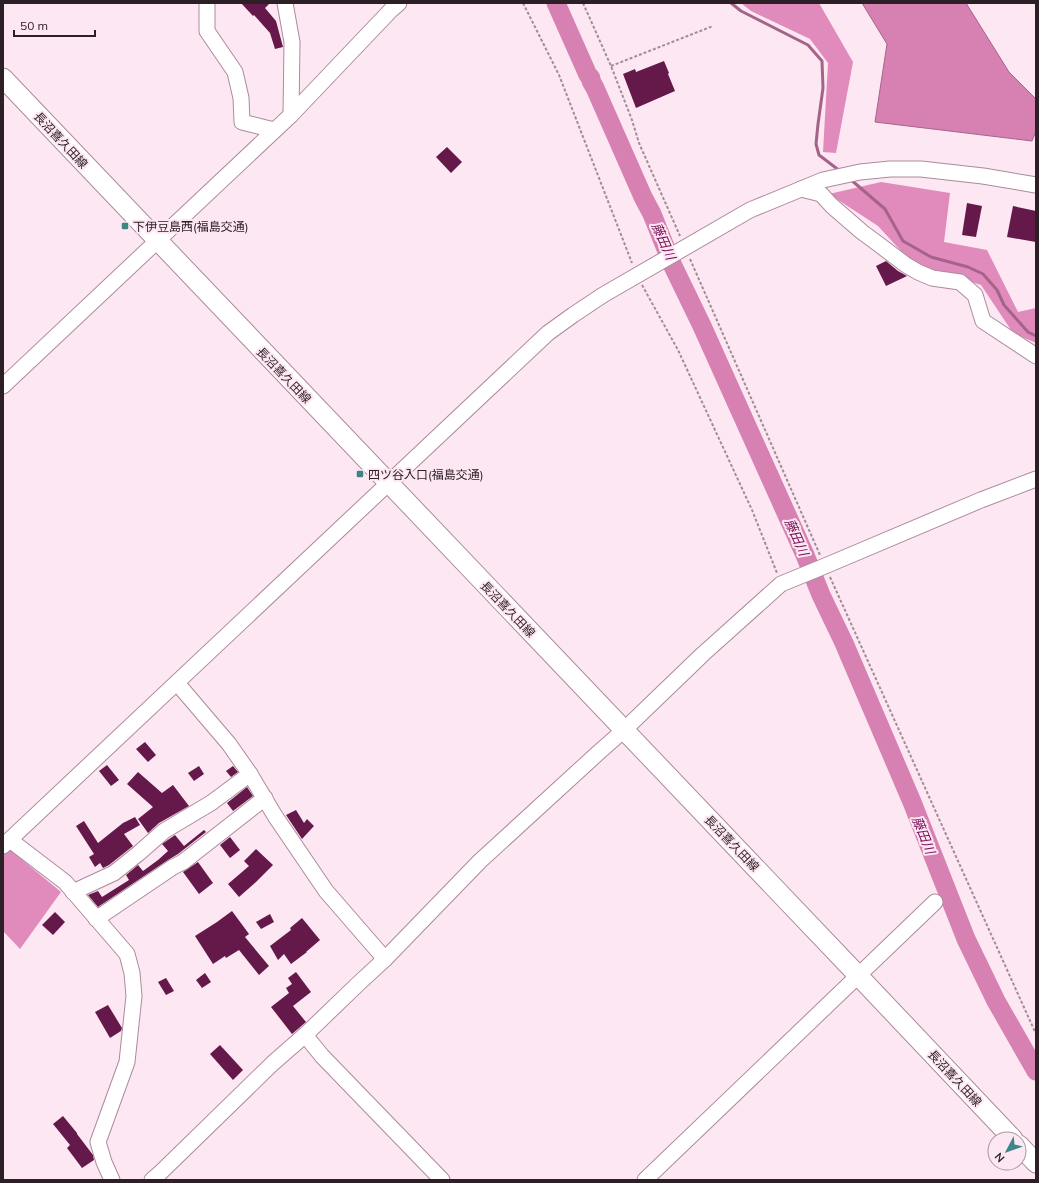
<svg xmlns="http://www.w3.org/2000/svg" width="1039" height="1183" font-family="Mulish,'Noto Sans JP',sans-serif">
	<rect width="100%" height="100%" fill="#fde7f2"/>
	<g fill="#e18bbc">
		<polygon points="741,3 819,3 853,62 836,153 823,152 828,63 810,39 751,11"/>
		<polygon points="881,182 950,193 944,242 987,250 1018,312 1036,308 1036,343 1013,333 981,285 912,263 878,226 829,194"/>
		<polygon points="8,848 61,892 20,949 3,931 3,852"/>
	</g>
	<polygon fill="#d781b3" stroke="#a46489" points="862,3 966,3 1009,72 1036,99 1036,131 1032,141 875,122 887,44"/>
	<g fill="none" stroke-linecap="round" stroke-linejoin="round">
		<g stroke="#a46489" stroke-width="3">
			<polyline points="731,3 741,11 808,45 822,61 823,88 818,124 816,144 819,155 840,171"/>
			<polyline points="850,179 885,209 903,241 931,257 968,267 983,274 997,290 1004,305 1028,332 1036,336"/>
		</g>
		<polyline stroke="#d781b3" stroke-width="19" points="556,3 588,75 591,78 591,81 595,88 643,197 652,214 672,264 702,326 805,555 821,595 844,643 912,802 966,939 996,1001 1036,1071"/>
	</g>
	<g fill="#65194a">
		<polygon points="241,3 270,3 265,8 276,21 283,47 275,49 270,33 254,15 253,16"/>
		<polygon points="664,61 669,73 668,74 675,91 636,108 623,74 635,69 636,72"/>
		<polygon points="447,147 462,162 451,173 436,157"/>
		<polygon points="967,203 982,206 976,237 962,235"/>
		<polygon points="1013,206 1036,211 1036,242 1007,237"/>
		<polygon points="886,261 898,271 907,276 886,286 876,266"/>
		<polygon points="145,742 156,755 148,762 136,749"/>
		<polygon points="107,765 119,780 111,786 99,771"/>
		<polygon points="199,766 204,774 194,781 188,773"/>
		<polygon points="233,766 238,772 231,777 226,771"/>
		<polygon points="138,772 162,793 173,785 189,806 159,823 148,833 138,819 153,807 127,784"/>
		<polygon points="247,787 253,796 233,811 227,803"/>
		<polygon points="296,810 304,823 307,819 314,826 302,839 286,815"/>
		<polygon points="135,817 140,825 124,834 133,846 109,865 103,868 100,863 95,867 89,857 94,854 76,826 84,821 98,843 123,823"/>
		<polygon points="204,830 206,832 178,854 168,860 98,907 88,895 98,891 102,897 129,880 126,875 138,865 143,871 158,860 168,851 162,844 175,835 184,846"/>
		<polygon points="230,837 240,850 230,858 220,845"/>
		<polygon points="256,849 273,865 256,882 239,897 228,884 249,866 244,861"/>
		<polygon points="198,862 213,883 199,894 183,872"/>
		<polygon points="232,911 249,934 245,937 269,966 259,975 239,950 226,958 225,956 213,964 195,936 217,922"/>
		<polygon points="55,912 65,922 53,935 42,925"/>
		<polygon points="270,914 274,922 261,929 256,922"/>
		<polygon points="302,918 320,940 306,952 307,952 291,964 284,954 278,960 270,946 291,930 290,928"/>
		<polygon points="296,972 311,992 293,1006 306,1022 292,1034 271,1007 289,993 286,988 292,984 288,978"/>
		<polygon points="205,973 211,982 202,988 196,980"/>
		<polygon points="166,978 174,991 166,995 158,982"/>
		<polygon points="108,1005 122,1028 121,1031 110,1038 95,1012"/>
		<polygon points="220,1045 243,1070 233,1080 210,1054"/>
		<polygon points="63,1116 77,1133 77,1134 93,1155 94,1160 82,1168 67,1148 70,1145 53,1124"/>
	</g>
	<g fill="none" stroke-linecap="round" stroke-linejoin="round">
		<defs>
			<g id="minor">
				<polyline points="207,3 207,31 235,72 241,98 242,122 274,130"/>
				<polyline points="285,3 292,42 291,115"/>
				<polyline points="801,189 821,194 832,206 862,232 877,243 906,265 918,272 932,278 960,282 975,295 983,321 1036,356"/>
				<polyline points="3,386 291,115 391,10 399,3"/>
				<polyline points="177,683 229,744 250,774 275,816 326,891 385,959"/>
				<polyline points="10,840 65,882 127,954 132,973 134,996 127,1062 98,1142 104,1162 112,1180"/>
				<polyline points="3,846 548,333 573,315 603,295 750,210 823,180 860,172 890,169 921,169 983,176 1036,185"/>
				<polyline points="73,892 114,873 139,853 164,831 211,803 250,774"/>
				<polyline points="96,919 173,867 183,862 265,798"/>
				<polyline points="305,1035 322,1056 442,1180"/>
				<polyline points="152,1180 159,1174 273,1063 305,1035 358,984 385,959 480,861 598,753 624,730 703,654 781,584 825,566 981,500 1036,479"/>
				<polyline points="645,1180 935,902"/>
			</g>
			<g id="major">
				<path d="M3,78c335,356 675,706 1010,1061"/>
				<polyline points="1019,1145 1036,1163"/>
			</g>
		</defs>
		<use href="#minor" stroke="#ab8b9c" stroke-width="17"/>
		<use href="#major" stroke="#ab8b9c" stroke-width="21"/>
		<g stroke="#9f8e97" stroke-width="2" stroke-dasharray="3 2" stroke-linecap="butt">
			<polyline points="523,3 559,75 632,263"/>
			<polyline points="583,3 611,66 632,120 639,143 680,236"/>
			<polyline points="611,66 713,26"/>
			<polyline points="690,259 820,555"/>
			<polyline points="642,285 678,350 752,510 777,573"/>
			<polyline points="830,577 1036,1034"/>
		</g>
		<use href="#minor" stroke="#fff" stroke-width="15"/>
		<use href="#major" stroke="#fff" stroke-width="19"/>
	</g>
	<g fill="#3e8686" stroke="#fde7f2" stroke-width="1.5">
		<rect x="121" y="222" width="8" height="8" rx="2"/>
		<rect x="356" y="470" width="8" height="8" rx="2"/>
	</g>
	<g text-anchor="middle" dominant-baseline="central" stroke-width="4" stroke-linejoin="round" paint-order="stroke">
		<g font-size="12" fill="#2c2026" stroke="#fde7f2">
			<text transform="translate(61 140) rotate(47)">長沼喜久田線</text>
			<text transform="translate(284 375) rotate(46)">長沼喜久田線</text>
			<text transform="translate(508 609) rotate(46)">長沼喜久田線</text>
			<text transform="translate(732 843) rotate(46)">長沼喜久田線</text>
			<text transform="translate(955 1078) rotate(47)">長沼喜久田線</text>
		</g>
		<g font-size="12" fill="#2c2026" stroke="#fde7f2" text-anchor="start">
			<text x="133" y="226">下伊豆島西(福島交通)</text>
			<text x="368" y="474">四ツ谷入口(福島交通)</text>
		</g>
		<g font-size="13" font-style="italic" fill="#730a53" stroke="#fde7f2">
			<text transform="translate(664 241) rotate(66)">藤田川</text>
			<text transform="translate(797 537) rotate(66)">藤田川</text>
			<text transform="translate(924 835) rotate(68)">藤田川</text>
		</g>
	</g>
	<rect width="1039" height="1183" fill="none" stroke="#2c2026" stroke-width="8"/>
	<g transform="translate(1007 1151) rotate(229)"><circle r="19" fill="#fde7f2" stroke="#a997a0"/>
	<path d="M0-3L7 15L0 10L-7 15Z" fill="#3e8686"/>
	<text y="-6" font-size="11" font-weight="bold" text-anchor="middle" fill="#2c2026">N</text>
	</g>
	<path d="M14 30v6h81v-6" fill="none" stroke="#2c2026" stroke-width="2"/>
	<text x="20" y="30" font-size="12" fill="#2c2026" stroke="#fde7f2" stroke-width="3" paint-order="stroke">50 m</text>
</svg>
